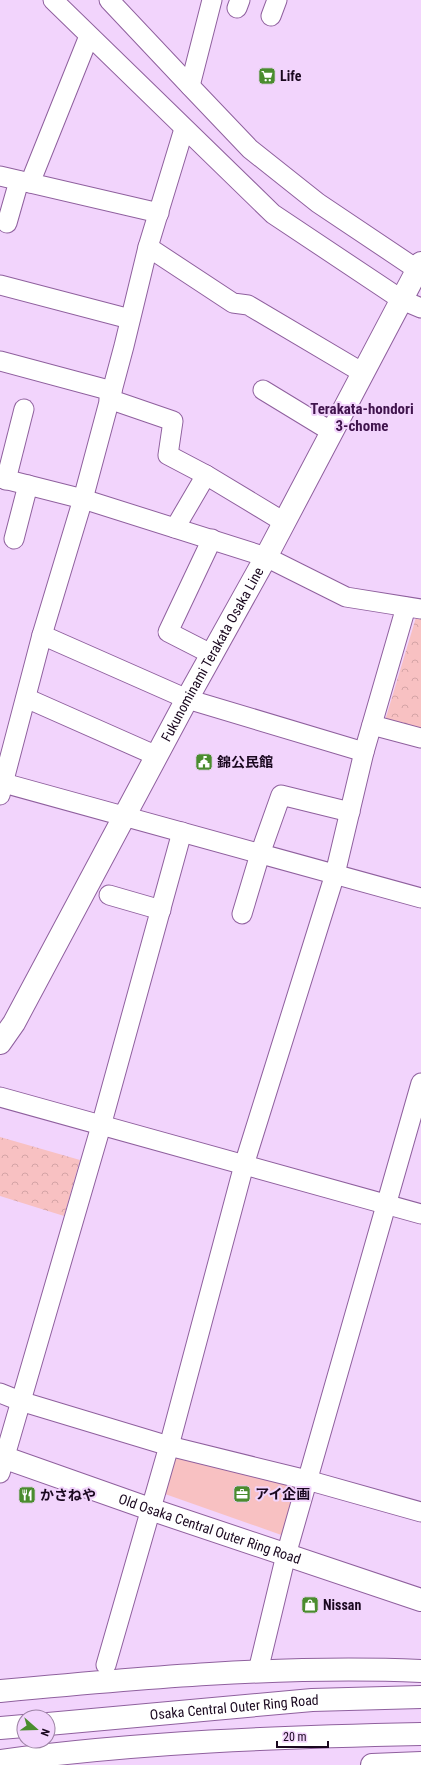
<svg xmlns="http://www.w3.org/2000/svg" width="421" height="1765" font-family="'Roboto Condensed','Noto Sans JP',sans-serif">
	<defs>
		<pattern id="park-crowns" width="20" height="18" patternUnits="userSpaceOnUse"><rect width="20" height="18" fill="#f8c1c2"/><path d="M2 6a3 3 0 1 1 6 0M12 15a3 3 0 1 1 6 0" fill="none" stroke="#d4a4a6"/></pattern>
	</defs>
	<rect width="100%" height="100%" fill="#f2d4fc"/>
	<polygon fill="#f8c1c2" points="177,1454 301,1489 287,1537 165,1494"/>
	<g fill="url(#park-crowns)">
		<polygon points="417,614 421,616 421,734 384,724"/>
		<polygon points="0,1137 80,1160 64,1216 0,1196"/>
	</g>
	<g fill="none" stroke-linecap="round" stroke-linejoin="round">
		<defs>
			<g id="minor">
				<polyline points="53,0 273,214 402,300 421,308"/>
				<polyline points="109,0 190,86 250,149 318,203 421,272"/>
				<polyline points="237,8 240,0"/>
				<polyline points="271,16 277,0"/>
				<polyline points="190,86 212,0"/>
				<polyline points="0,176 159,213"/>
				<polyline points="30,183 89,36"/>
				<polyline points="7,223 19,181"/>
				<polyline points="148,247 233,303 248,305 363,373"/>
				<polyline points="0,285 130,319"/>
				<polyline points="0,361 112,391"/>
				<polyline points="263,390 332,432"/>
				<polyline points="109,399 173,421 168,455 206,475 284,522"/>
				<polyline points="0,478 83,499 266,557 346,597 421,609"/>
				<polyline points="6,480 24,409"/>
				<polyline points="175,528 206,475"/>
				<polyline points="14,539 28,485"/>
				<polyline points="212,539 168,632 213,655"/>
				<polyline points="42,635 187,699 364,752"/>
				<polyline points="26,698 157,756"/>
				<polyline points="372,725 421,738"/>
				<polyline points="0,782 421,898"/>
				<polyline points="0,795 42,635 83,499 124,346 148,247 184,129"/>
				<polyline points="109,895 161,910"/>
				<polyline points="242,914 260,854 281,795 350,812"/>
				<polyline points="0,1097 421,1214"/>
				<polyline points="0,1393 20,1401 169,1446 307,1480 421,1512"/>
				<polyline points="0,1473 101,1126 182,832"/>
				<polyline points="106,1665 169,1446 244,1165 335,874 364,752 406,607"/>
				<polyline points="258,1671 286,1555 421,1083"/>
			</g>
			<g id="major">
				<path id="s1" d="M0,1043l14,-20 173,-324 79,-142 155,-294"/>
				<path id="s2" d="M0,1456l150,53 271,91"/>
				<path d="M0,1691c140,-13 280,-26 421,-20"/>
				<path id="s3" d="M48,1724l264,-24 109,-3"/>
				<polyline points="0,1728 24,1726"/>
			</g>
			<g id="highway">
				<path d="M0,1761c140,-19 280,-24 421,-27"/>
				<polyline points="372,1765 421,1763"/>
			</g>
		</defs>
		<use href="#minor" stroke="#8f609e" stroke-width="21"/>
		<use href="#major" stroke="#8f609e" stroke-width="24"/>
		<use href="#highway" stroke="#8f609e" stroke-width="24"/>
		<use href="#minor" stroke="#fff" stroke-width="19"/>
		<use href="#major" stroke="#fff" stroke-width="22"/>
		<use href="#highway" stroke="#fff" stroke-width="22"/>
	</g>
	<defs>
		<symbol id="supermarket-square" viewBox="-11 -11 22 22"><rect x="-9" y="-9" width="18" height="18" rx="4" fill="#4a8c2e" stroke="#f2d4fc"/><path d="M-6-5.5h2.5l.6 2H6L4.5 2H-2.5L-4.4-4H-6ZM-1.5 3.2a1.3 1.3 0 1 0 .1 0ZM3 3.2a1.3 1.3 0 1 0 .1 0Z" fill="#fff"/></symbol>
		<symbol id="civic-square" viewBox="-11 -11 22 22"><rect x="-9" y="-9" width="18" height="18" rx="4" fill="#4a8c2e" stroke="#f2d4fc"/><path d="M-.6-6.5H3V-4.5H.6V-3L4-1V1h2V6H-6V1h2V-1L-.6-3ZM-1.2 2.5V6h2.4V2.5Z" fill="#fff"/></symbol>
		<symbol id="office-square" viewBox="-11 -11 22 22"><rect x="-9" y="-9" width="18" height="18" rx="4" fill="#4a8c2e" stroke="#f2d4fc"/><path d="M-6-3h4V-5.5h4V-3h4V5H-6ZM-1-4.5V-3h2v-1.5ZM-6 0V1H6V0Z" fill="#fff"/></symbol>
		<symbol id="restaurant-square" viewBox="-11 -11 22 22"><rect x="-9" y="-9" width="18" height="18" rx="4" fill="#4a8c2e" stroke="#f2d4fc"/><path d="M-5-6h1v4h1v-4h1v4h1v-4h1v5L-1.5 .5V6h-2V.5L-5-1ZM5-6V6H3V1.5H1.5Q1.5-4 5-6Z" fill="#fff"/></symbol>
		<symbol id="shop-square" viewBox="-11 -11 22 22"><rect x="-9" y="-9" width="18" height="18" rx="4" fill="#4a8c2e" stroke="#f2d4fc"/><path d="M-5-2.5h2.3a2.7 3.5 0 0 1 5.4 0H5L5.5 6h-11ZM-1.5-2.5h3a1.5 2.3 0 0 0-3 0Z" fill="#fff"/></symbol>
	</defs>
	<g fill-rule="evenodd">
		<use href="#supermarket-square" x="257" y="66" width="20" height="20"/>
		<use href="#civic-square" x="194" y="752" width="20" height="20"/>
		<use href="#office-square" x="232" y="1484" width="20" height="20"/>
		<use href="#restaurant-square" x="17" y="1485" width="20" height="20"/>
		<use href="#shop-square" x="300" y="1595" width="20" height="20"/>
	</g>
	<g text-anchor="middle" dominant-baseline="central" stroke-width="4" stroke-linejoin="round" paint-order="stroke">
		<g font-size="14" font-weight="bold" fill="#1a081f" stroke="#f2d4fc" text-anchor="start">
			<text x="280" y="76">Life</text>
			<text x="217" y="762">錦公民館</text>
			<text x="255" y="1494">アイ企画</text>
			<text x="40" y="1495">かさねや</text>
			<text x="323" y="1605">Nissan</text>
		</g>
		<g font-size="14" fill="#1a081f" stroke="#f2d4fc">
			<text stroke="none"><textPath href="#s1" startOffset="443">Fukunominami Terakata Osaka Line</textPath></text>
			<text stroke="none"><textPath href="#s2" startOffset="222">Old Osaka Central Outer Ring Road</textPath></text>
			<text stroke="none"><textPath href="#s3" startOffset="187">Osaka Central Outer Ring Road</textPath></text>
		</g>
		<g font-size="15" font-weight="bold" fill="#40144d" stroke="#f2d4fc">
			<text x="362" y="409">Terakata-hondori<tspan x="362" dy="17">3-chome</tspan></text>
		</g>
	</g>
	<g transform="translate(36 1729) rotate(110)"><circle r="19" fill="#f2d4fc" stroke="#9c82a4"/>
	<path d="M0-3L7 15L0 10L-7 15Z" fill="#4a8c2e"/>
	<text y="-6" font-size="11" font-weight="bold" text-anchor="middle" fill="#1a081f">N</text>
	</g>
	<path d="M277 1741v6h51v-6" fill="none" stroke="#1a081f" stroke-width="2"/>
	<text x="283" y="1741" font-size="12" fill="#1a081f" stroke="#f2d4fc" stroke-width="3" paint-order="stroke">20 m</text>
</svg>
